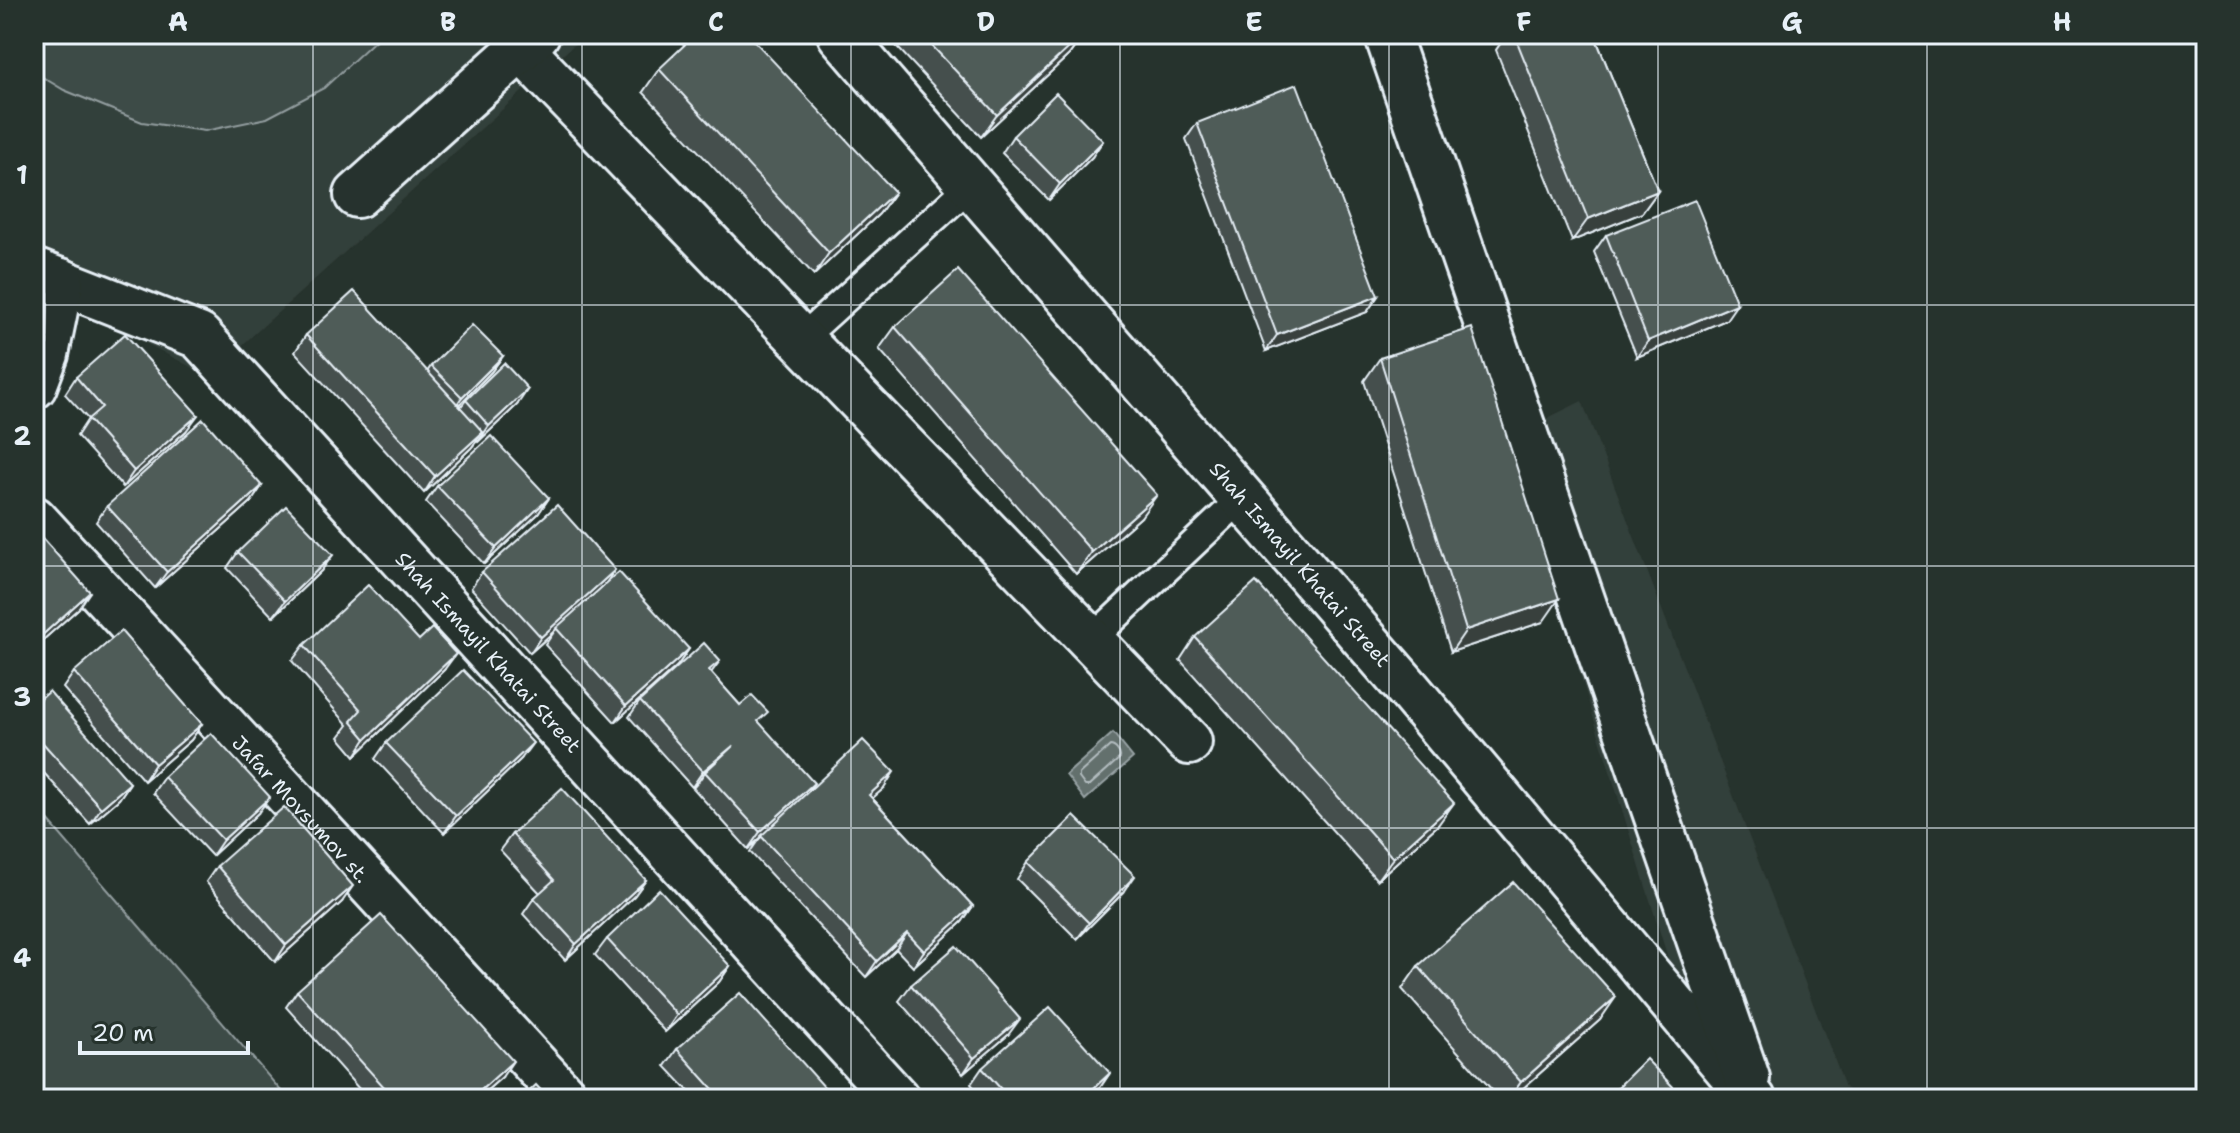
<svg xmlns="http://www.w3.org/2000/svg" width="2240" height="1133" font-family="'Shantell Sans',sans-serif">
	<rect width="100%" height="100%" fill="#26332d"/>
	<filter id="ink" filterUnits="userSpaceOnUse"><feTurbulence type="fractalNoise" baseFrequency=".0125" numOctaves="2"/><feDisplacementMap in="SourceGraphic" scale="16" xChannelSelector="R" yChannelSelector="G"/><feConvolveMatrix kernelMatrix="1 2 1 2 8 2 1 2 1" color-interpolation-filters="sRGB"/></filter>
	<g filter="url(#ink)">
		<g fill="#333f3a">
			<polygon points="34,34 586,34 208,376 34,284"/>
			<polygon points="1582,401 1845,1087 1856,1099 1724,1099 1705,1078 1507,438"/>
		</g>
		<g fill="#3e4b47" stroke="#939ea0" stroke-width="2">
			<polygon points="34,34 382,34 324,88 267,118 205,131 142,122 64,90 34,72"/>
			<polygon points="34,804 288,1099 34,1099"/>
		</g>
		<polygon fill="#636f6d" stroke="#98a3a5" stroke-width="2" points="1113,733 1133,758 1085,800 1066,775"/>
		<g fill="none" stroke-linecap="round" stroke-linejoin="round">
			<path stroke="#b3bdc0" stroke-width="2" d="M1110,746c5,0 11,7 10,12l-31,28h-4l-6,-8v-4z"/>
			<defs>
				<g id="service">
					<polyline points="801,339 971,185"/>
					<polyline points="1091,640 1243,497"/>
				</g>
				<g id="minor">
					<path id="s1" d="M840,34l569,656 344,409"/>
					<polyline points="1387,34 1747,1078"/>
					<polyline points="521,49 1189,742"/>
					<polyline points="357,195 537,34"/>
					<path id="s2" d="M34,271l165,65 698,763"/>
					<polyline points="34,386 46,354 61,281"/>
					<path id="s3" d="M34,519l533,580"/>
				</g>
			</defs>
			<use href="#service" stroke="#e8f1f8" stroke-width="32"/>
			<use href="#minor" stroke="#e8f1f8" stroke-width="50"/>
			<use href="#service" stroke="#26332d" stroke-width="26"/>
			<use href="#minor" stroke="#26332d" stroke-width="44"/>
		</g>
		<g fill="#454f4d" stroke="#e8f1f8" stroke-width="2">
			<polygon points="885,34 1084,34 1069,55 981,137"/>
			<polygon points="1507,34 1594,34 1658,191 1642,213 1572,241 1496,50"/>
			<polygon points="659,69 895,192 879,214 814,275 643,92"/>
			<polygon points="1197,123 1378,296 1367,312 1266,351 1186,139"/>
			<polygon points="1013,136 1092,157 1049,200 1002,153"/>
			<polygon points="1606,235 1726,320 1637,357 1594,252"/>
			<polygon points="895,327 1141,517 1076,574 879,349"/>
			<polygon points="306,335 427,372 431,366 503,356 491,372 458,405 460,408 466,400 517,405 478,442 477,441 471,448 424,493 295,352"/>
			<polygon points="1380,358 1543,622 1451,652 1364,381"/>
			<polygon points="76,377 186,431 123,487 77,436 88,419 65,394"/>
			<polygon points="262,486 251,502 155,588 96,522 107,506"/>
			<polygon points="437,486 549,498 538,514 484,564 426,502"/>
			<polygon points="34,529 79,608 34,648"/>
			<polygon points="238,552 321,571 273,617 227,568"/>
			<polygon points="482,572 607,583 689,649 677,666 615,722 545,645 554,632 530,653 471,588"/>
			<polygon points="1195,637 1438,825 1377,880 1180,660"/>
			<polygon points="304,645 444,670 355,756 339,737 348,725 292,661"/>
			<polygon points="720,661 711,673 740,705 760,724 809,791 883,789 872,798 973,906 962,922 913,967 896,949 866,977 750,852 759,839 748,849 693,788 698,782 692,787 629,717 640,701"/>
			<polygon points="74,672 202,724 191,740 144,781 63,688"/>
			<polygon points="34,704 130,783 119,799 90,824 34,762"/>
			<polygon points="386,743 521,759 444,833 375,759"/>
			<polygon points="164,777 258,813 212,856 153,793"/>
			<polygon points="512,834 646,880 634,896 565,960 523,914 534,898 540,893 500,850"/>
			<polygon points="1028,862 1124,892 1077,939 1017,879"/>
			<polygon points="217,866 342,902 275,962 206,882"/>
			<polygon points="607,939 730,966 719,982 665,1032 595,955"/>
			<polygon points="1418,966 1600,1020 1511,1099 1500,1099 1402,989"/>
			<polygon points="911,985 1008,1035 963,1074 899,1001"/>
			<polygon points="297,991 502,1077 477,1099 368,1099 286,1007"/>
			<polygon points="677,1049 835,1099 696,1099 665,1066"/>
			<polygon points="982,1068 1110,1073 1099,1089 1089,1099 984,1099 971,1084"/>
		</g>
		<g fill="#38403e" stroke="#e8f1f8" stroke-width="2">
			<polygon points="1084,34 1069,55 981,137 997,115"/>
			<polygon points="1103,141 1092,157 1049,200 1060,184"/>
			<polygon points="1658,191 1642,213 1572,241 1588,219"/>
			<polygon points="895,192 879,214 814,275 829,253"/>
			<polygon points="1378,296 1367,312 1266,351 1277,335"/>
			<polygon points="1737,304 1726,320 1637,357 1648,341"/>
			<polygon points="503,356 491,372 451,413 462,397"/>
			<polygon points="528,389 517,405 478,442 489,426"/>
			<polygon points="198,415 186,431 123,487 134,471"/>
			<polygon points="483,432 471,448 424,493 435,476"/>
			<polygon points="262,486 251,502 155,588 167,572"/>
			<polygon points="1157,495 1141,517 1076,574 1092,552"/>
			<polygon points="549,498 538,514 484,564 496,548"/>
			<polygon points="333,555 321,571 273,617 285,601"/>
			<polygon points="615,570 604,586 530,653 541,637"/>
			<polygon points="90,592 79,608 34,648 34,645 39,638"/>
			<polygon points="1559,599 1543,622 1451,652 1466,630"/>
			<polygon points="689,649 677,666 615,722 626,706"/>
			<polygon points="456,654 444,670 355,756 366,739"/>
			<polygon points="202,724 191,740 144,781 155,764"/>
			<polygon points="533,743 521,759 444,833 456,816"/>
			<polygon points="734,745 705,772 698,782 692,787 703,771"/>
			<polygon points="894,772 883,789 858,811 869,795"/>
			<polygon points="130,783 119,799 90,824 101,808"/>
			<polygon points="814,783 803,800 748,849 760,832"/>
			<polygon points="270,797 258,813 212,856 223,840"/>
			<polygon points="1454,803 1438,825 1377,880 1393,858"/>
			<polygon points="1135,876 1124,892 1077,939 1089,923"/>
			<polygon points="646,880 634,896 565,960 576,944"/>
			<polygon points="353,886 342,902 275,962 286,945"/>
			<polygon points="973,906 962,922 913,967 924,951"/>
			<polygon points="907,933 896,949 866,977 877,961"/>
			<polygon points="730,966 719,982 665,1032 677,1015"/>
			<polygon points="1616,997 1600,1020 1511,1099 1509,1099 1521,1082"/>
			<polygon points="1020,1019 1008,1035 963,1074 974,1058"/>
			<polygon points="513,1061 502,1077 477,1099 471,1099"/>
			<polygon points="1110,1073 1099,1089 1089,1099 1082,1099"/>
		</g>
		<g fill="#505c59" stroke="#e8f1f8" stroke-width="2">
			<polygon points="696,34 748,34 895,192 829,253 659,69"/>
			<polygon points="921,34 1083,34 997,115"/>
			<polygon points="1514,34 1594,34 1658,191 1588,219"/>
			<polygon points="1297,84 1378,296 1277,335 1197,123"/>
			<polygon points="1056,93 1103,141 1060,184 1013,136"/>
			<polygon points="1695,200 1737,304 1648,341 1606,235"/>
			<polygon points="958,270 1157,495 1092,552 895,327"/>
			<polygon points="34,282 48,293 47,344 34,357"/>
			<polygon points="354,291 483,432 435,476 306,335"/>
			<polygon points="472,325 503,356 462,397 431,366"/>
			<polygon points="1472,328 1559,599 1466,630 1380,358"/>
			<polygon points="125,334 198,415 134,471 88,419 102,407 76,377"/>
			<polygon points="504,363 528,389 489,426 466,400"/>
			<polygon points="203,419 262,486 167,572 107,506"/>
			<polygon points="491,436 549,498 496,548 437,486"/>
			<polygon points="557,505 615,570 541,637 482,572"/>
			<polygon points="286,506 333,555 285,601 238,552"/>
			<polygon points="34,529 90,592 39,638 34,632"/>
			<polygon points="619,572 689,649 626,706 556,628"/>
			<polygon points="1256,582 1454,803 1393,858 1195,637"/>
			<polygon points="368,585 419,640 432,628 456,654 366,739 351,721 361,710 304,645"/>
			<polygon points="121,631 202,724 155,764 74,672"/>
			<polygon points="704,643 720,661 709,670 740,705 752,695 768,712 758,721 814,783 760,832 705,772 734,745 703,771 640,701"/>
			<polygon points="463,670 533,743 456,816 386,743"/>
			<polygon points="49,691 130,783 101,808 34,733 34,704"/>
			<polygon points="211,733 270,797 223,840 164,777"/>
			<polygon points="863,740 894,772 869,795 973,906 924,951 907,933 877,961 761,836"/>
			<polygon points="562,788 646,880 576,944 534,898 554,880 512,834"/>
			<polygon points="284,807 353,886 286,945 217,866"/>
			<polygon points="1074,816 1135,876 1089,923 1028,862"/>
			<polygon points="1513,882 1616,997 1521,1082 1418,966"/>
			<polygon points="659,889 730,966 677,1015 607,939"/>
			<polygon points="381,915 513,1061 471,1099 395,1099 297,991"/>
			<polygon points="956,946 1020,1019 974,1058 911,985"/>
			<polygon points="740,993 835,1099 722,1099 677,1049"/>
			<polygon points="1050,1007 1110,1073 1082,1099 1010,1099 982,1068"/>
			<polygon points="1646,1059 1685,1099 1606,1099"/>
			<polygon points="536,1085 549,1099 521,1099"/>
			<polygon points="1460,1094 1465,1099 1455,1099"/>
		</g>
	</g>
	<path fill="none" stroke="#e8f1f8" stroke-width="2" stroke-opacity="0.55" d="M313,34v1065M582,34v1065M851,34v1065M1120,34v1065M1389,34v1065M1658,34v1065M1927,34v1065M34,305h2172M34,566h2172M34,828h2172"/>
	<g text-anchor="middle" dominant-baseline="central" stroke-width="6" stroke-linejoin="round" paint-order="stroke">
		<g font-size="20" fill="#e8f1f8" stroke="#26332d">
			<text stroke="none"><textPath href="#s1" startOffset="702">Shah Ismayil Khatai Street</textPath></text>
			<text stroke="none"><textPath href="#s2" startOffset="606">Shah Ismayil Khatai Street</textPath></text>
			<text stroke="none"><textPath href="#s3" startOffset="394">Jafar Movsumov st.</textPath></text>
		</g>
	</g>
	<rect width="2240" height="1133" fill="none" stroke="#26332d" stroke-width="88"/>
	<path d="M80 1041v12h168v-12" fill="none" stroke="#e8f1f8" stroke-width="4"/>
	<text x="92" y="1041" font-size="24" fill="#e8f1f8" stroke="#26332d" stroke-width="6" paint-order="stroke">20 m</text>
	<rect x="44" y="44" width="2152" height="1045" fill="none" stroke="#e8f1f8" stroke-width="3"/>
	<g font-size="26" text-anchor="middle" font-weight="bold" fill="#e8f1f8">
		<text x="178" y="31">A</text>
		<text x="448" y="31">B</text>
		<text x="716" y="31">C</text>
		<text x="986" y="31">D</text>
		<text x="1254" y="31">E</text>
		<text x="1524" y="31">F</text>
		<text x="1792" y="31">G</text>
		<text x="2062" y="31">H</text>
		<text x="22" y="184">1</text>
		<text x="22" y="445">2</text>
		<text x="22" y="706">3</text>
		<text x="22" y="967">4</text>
	</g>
</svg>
